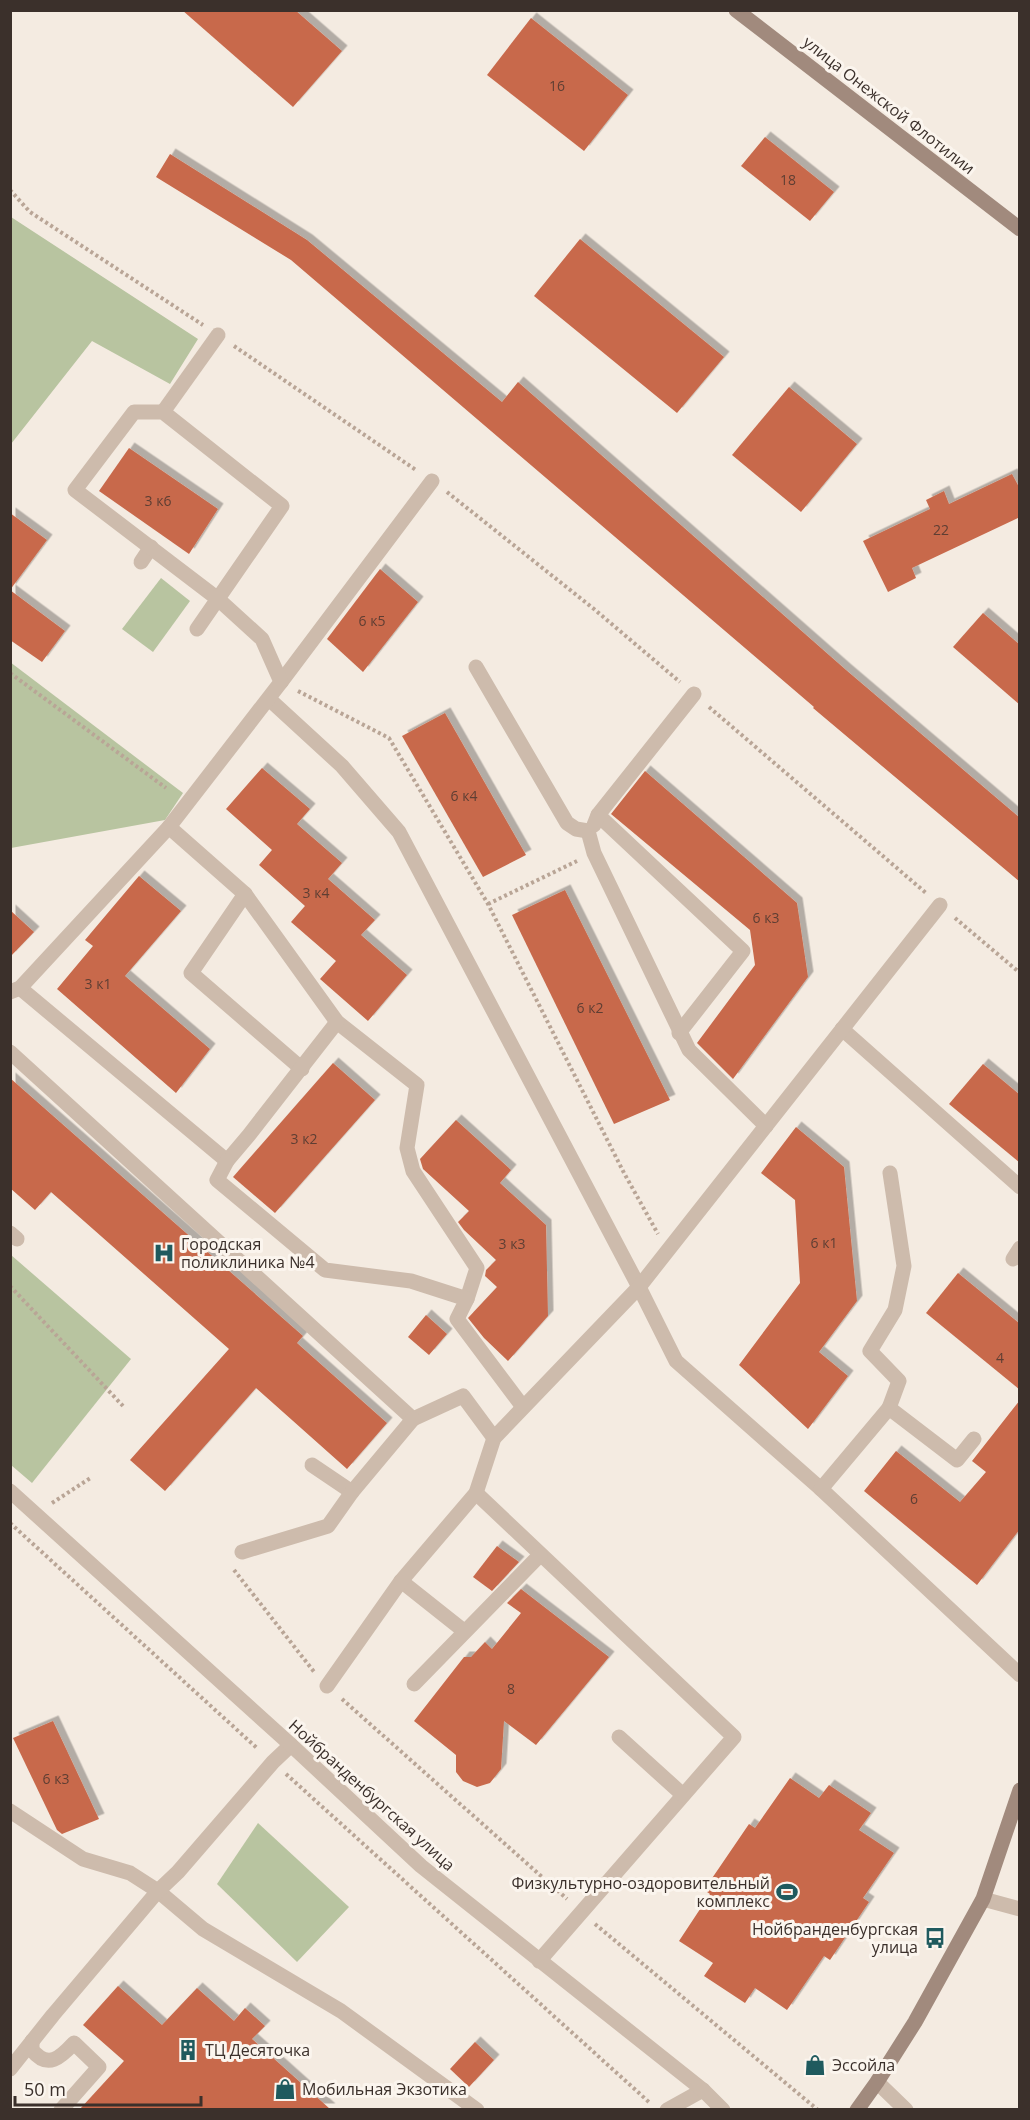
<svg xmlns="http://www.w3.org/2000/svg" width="1030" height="2120" font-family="'Open Sans',sans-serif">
	<defs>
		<filter id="shadow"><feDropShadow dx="5.5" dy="-5.5" stdDeviation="0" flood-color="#0004"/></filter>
	</defs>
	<rect width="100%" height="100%" fill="#f4ebe1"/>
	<g fill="#b8c4a0">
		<polygon points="11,217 198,339 170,384 92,341 11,444"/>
		<polygon points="161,578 190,601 153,652 122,629"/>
		<polygon points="10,662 183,793 165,820 11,848"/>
		<polygon points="11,1255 131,1359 32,1483 11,1465"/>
		<polygon points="258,1823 349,1907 297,1962 217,1884"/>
	</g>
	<g fill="#c8694b" filter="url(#shadow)">
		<polygon points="182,10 295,10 342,51 293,107"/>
		<polygon points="531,18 628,95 584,151 487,75"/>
		<polygon points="765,137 834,192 810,221 741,166"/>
		<polygon points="170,154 307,240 502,402 518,382 846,670 1020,818 1020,882 813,708 814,707 291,260 156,177"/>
		<polygon points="580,239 724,357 677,413 534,296"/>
		<polygon points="789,387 857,444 801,512 732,455"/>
		<polygon points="129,448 218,509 189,554 99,491"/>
		<polygon points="1012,474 1020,489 1020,517 912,568 916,578 888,592 863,541 930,509 926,500 944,491 949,504"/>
		<polygon points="10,513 47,540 10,590"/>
		<polygon points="380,569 418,602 363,672 327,639"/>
		<polygon points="10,590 65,631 42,662 10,640"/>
		<polygon points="983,613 1020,645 1020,705 953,647"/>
		<polygon points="445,713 526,855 483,877 402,736"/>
		<polygon points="262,768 310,809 297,824 342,863 328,879 375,920 361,935 407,975 368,1021 320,979 336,961 291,922 305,906 259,865 272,850 226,809"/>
		<polygon points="645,771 797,903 808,977 733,1079 697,1043 755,965 750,930 611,814"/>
		<polygon points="139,876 181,911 125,976 210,1049 176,1093 57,989 93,946 85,940"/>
		<polygon points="565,890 670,1100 614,1124 512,915"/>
		<polygon points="10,910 34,932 10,957"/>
		<polygon points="333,1063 375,1100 275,1213 233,1177"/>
		<polygon points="983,1064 1020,1095 1020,1163 949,1104"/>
		<polygon points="10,1078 303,1336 297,1343 387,1423 347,1469 256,1388 165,1491 130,1460 229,1349 51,1192 35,1210 10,1188"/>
		<polygon points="456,1120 511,1170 500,1183 546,1225 548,1316 508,1361 484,1338 468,1318 497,1287 485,1276 486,1270 496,1260 464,1230 458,1222 469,1211 423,1169 420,1159"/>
		<polygon points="796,1127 844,1167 857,1301 819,1352 848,1376 808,1429 739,1365 800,1283 795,1200 761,1173"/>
		<polygon points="958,1273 1020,1324 1020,1390 926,1313"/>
		<polygon points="426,1315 447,1334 429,1355 408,1337"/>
		<polygon points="1020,1400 1020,1529 977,1585 864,1491 896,1451 960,1502 986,1472 972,1461"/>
		<polygon points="497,1546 519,1562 492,1591 473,1577"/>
		<polygon points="521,1589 609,1657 536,1745 504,1721 501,1769 490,1783 477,1787 463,1781 456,1772 456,1755 414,1721 464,1657 471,1657 485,1642 492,1649 521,1613 507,1603"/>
		<polygon points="53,1721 99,1819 62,1834 57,1830 13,1738"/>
		<polygon points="790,1778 819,1798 829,1785 871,1813 859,1830 894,1853 863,1898 869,1902 830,1960 824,1956 787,2010 755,1988 745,2003 704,1976 713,1963 679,1941 710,1894 704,1890 749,1824 755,1828"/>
		<polygon points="118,1986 162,2025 197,1988 234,2021 245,2008 265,2026 252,2039 330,2109 80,2109 124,2061 83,2025"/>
		<polygon points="475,2042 494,2060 469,2087 450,2069"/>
	</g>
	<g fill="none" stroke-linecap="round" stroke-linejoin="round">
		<g stroke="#b9a596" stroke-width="4" stroke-dasharray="3 3" stroke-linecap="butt">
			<polyline points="10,190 30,212 203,325"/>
			<polyline points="234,346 416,470"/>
			<polyline points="447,492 594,609 680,682"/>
			<polyline points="10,673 166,788"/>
			<polyline points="298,691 389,738 488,904 624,1173 658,1234"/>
			<polyline points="709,707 926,893"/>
			<polyline points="488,904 577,861"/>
			<polyline points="955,918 1020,973"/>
			<polyline points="10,1286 123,1406"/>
			<polyline points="52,1503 92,1477"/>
			<polyline points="10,1523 258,1749"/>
			<polyline points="234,1570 315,1673"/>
			<polyline points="342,1699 567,1899"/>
			<polyline points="286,1774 650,2103"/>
			<polyline points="595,1924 818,2110"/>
		</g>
		<g stroke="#cdbbac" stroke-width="15">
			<polyline points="163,412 218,335"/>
			<polyline points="141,562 151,547"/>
			<polyline points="476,667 567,823 576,829 588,831 594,853 689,1050 766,1126"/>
			<polyline points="281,682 432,481"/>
			<polyline points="269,699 342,766 399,832 639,1287 676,1361 821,1489 1020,1675"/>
			<polyline points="598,815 743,951 679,1033"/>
			<polyline points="594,825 598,815 694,694"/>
			<polyline points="169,827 245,894 337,1022 417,1085 407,1148 413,1171 477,1268 467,1299"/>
			<polyline points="245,894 191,973 302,1069"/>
			<polyline points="20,988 227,1161 249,1135 337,1022"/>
			<polyline points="10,992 20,988 169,827 281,682 262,639 218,599 75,490 134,412 163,412 282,506 197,629"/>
			<polyline points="842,1029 1020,1187"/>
			<polyline points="10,1052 413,1419 463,1396 494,1438"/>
			<polyline points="227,1161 217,1180 325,1270 411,1281 467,1299 457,1319 523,1407"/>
			<polyline points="890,1173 904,1266 895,1310 870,1351 899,1381 889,1408 957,1460 974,1439"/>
			<polyline points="10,1233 17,1239"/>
			<polyline points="1013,1259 1020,1248"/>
			<polyline points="312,1465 352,1492"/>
			<polyline points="821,1489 889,1408"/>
			<polyline points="476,1493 734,1737 539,1961"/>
			<polyline points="242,1552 328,1526 352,1492 413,1419"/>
			<polyline points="401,1581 464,1631"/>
			<polyline points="414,1684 540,1555"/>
			<polyline points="327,1686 401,1581 476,1493 494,1438 639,1287 940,905"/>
			<polyline points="619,1737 683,1795"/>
			<polyline points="10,1811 83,1859 130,1873 158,1891 203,1929 341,2011 477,2110"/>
			<polyline points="983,1899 1020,1909"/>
			<path d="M32,2041v9c16,20 29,7 42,-7l25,24 -38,43"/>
			<polyline points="10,2069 53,2015 158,1891 178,1872 273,1762 291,1745"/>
			<polyline points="877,2082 906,2110"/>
			<polyline points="667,2110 703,2090"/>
		</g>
		<polyline stroke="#cdbbac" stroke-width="15" points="10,1491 291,1745 421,1866 703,2090 723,2110"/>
		<g stroke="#a18a7d" stroke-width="15">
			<polyline points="736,10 1020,229"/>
			<polyline points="857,2110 877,2082 915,2022 983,1899 1020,1790"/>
		</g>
	</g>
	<defs>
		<symbol id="hospital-bare" viewBox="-9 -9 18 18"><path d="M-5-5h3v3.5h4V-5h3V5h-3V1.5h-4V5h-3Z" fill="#1f5a5e" stroke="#fbf5ee" stroke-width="2.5" paint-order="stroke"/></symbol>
		<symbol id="stadium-bare" viewBox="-9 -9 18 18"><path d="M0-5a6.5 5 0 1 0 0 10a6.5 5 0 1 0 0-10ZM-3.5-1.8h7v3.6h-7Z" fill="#1f5a5e" stroke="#fbf5ee" stroke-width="2.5" paint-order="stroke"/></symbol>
		<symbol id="bus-bare" viewBox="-9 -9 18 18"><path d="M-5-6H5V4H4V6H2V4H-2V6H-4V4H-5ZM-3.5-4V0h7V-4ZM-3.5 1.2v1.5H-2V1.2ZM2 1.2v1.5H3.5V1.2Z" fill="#1f5a5e" stroke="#fbf5ee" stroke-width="2.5" paint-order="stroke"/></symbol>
		<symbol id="building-bare" viewBox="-9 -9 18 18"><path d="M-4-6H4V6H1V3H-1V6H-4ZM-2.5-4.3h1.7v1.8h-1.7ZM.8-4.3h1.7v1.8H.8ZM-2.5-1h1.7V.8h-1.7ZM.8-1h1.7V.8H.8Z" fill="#1f5a5e" stroke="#fbf5ee" stroke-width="2.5" paint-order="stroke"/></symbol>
		<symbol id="shop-bare" viewBox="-9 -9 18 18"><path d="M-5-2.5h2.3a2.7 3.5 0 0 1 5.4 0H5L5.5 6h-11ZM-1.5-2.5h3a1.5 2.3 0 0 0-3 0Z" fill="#1f5a5e" stroke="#fbf5ee" stroke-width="2.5" paint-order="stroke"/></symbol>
	</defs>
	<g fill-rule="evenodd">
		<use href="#hospital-bare" x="149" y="1238" width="30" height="30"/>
		<use href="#stadium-bare" x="772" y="1877" width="30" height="30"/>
		<use href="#bus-bare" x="920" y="1923" width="30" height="30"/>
		<use href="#building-bare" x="173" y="2035" width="30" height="30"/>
		<use href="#shop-bare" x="800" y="2050" width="30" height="30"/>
		<use href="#shop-bare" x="270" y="2074" width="30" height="30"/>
	</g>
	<g text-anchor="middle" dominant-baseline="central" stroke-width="6" stroke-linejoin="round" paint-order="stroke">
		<g font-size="14" fill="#5e3e33">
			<text x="557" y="85">16</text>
			<text x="788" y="179">18</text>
			<text x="158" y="500">3 к6</text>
			<text x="941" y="529">22</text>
			<text x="372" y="620">6 к5</text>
			<text x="464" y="795">6 к4</text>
			<text x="316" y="892">3 к4</text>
			<text x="766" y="917">6 к3</text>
			<text x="98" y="983">3 к1</text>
			<text x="590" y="1007">6 к2</text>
			<text x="304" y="1138">3 к2</text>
			<text x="824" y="1242">6 к1</text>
			<text x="512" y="1243">3 к3</text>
			<text x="1000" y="1357">4</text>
			<text x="914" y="1498">6</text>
			<text x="511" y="1688">8</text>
			<text x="56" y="1778">6 к3</text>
		</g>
		<g font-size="16" fill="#3b302b" stroke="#fbf5ee">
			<text transform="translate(889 105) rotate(38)">улица Онежской Флотилии</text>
			<text transform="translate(372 1795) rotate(42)">Нойбранденбургская улица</text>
		</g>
		<g font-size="16" fill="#3b302b" stroke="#fbf5ee" text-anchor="start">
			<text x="181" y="1244">Городская<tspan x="181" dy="18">поликлиника №4</tspan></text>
			<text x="770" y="1883" text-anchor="end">Физкультурно-оздоровительный<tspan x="770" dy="18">комплекс</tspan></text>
			<text x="918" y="1929" text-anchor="end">Нойбранденбургская<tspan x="918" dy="18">улица</tspan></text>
			<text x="205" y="2050">ТЦ Десяточка</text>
			<text x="832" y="2065">Эссойла</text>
			<text x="302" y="2089">Мобильная Экзотика</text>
		</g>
	</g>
	<rect width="1030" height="2120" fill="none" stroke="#3b302b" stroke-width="24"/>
	<path d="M15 2096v9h186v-9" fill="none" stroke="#3b302b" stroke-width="3"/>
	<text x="24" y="2096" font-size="18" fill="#3b302b" stroke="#fbf5ee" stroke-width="4.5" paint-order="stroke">50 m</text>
</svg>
